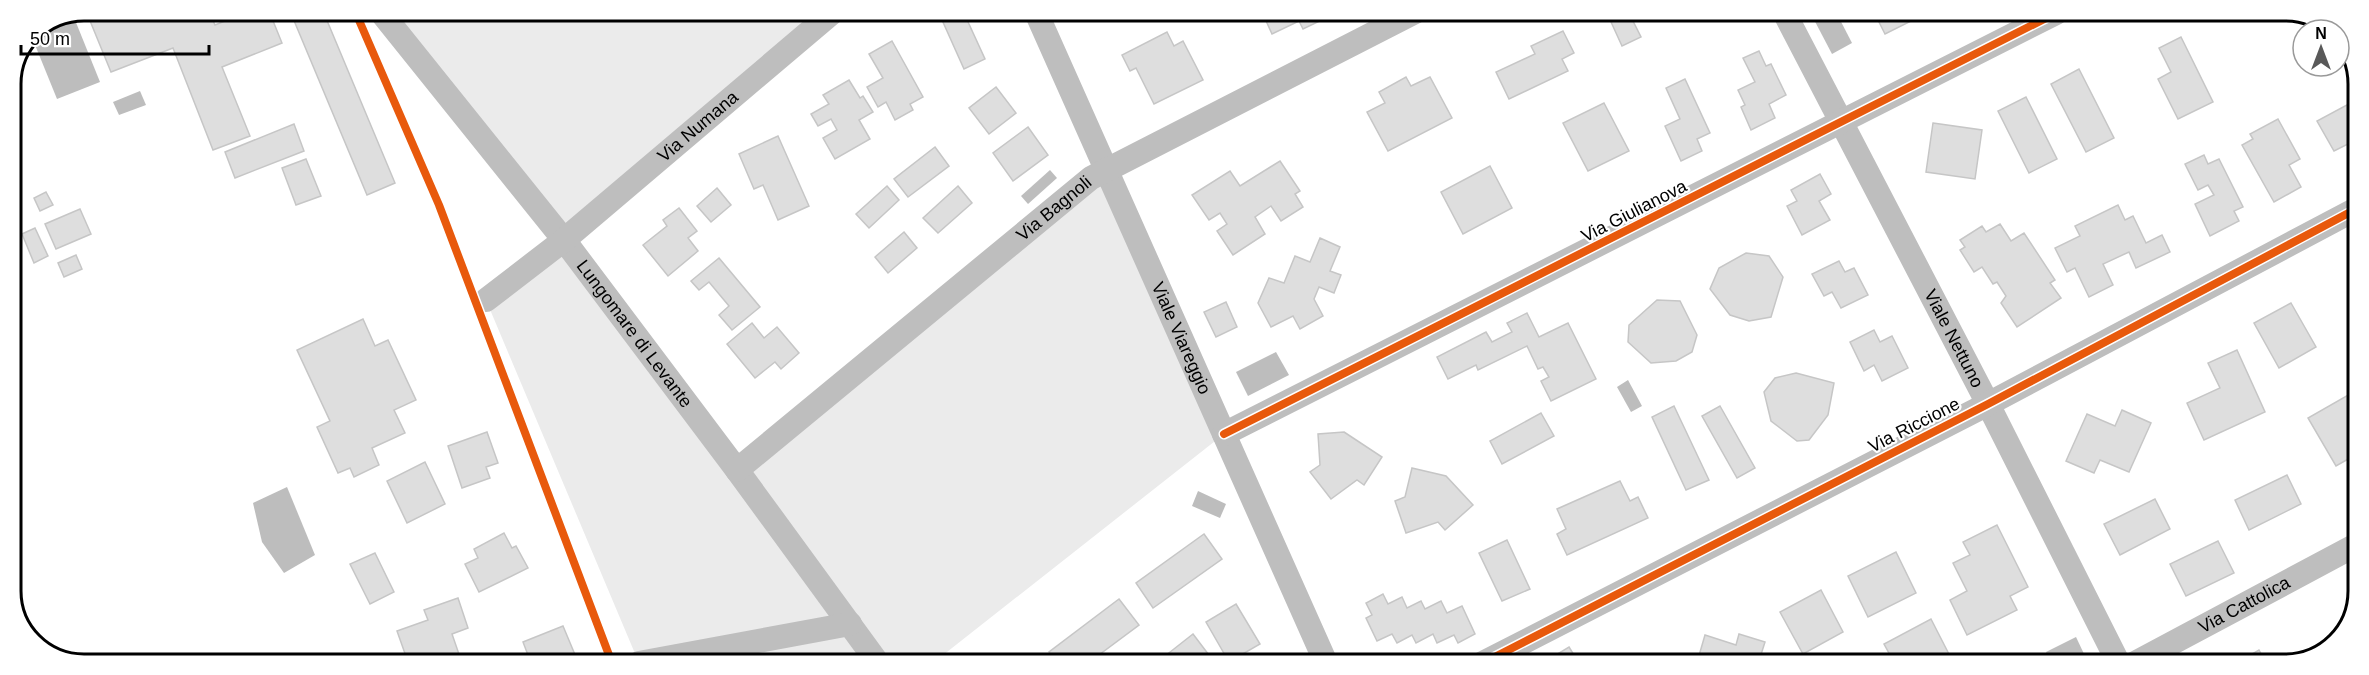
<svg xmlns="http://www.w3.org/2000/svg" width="2369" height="675" font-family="Arial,sans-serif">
	<rect width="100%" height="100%" fill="#fff"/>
	<polygon fill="#ebebeb" points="380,11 840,11 564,240 737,470 1107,169 1224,434 933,663 639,663 486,300 564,240"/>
	<g fill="#bdbdbd">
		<polygon points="1810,12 1836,12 1852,43 1832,54"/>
		<polygon points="73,15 100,82 57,99 31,35 32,32"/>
		<polygon points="140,91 146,105 119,115 113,102"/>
		<polygon points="1050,170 1057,178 1028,204 1021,196"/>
		<polygon points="1276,352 1289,375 1248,396 1236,372"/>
		<polygon points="1628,380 1642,406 1631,412 1617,387"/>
		<polygon points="287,487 315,555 284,573 262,542 253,503"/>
		<polygon points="1198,491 1226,504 1220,518 1192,506"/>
		<polygon points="2076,637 2085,656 2067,664 2051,664 2046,652"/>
	</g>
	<g fill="#dedede" stroke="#c6c6c6" stroke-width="1.5">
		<polygon points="86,11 209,11 215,25 250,11 269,11 282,43 222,67 250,136 213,150 173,48 111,72"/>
		<polygon points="290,11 323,11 395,183 367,195"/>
		<polygon points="938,11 963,11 985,59 964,69"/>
		<polygon points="1262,12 1321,12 1324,19 1303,29 1299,21 1272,34"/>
		<polygon points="1612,12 1647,12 1632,19 1641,37 1622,46 1611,22 1616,20"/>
		<polygon points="1874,12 1926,13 1927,13 1885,34"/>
		<polygon points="1563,31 1574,53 1562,59 1568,71 1509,99 1496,72 1535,54 1531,46"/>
		<polygon points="1167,32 1174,46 1183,41 1203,80 1154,104 1136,68 1130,71 1122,55"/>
		<polygon points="2181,37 2213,102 2178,119 2158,79 2171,72 2159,48"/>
		<polygon points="892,41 923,97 910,104 913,110 895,120 886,102 878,107 867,87 883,78 869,54"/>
		<polygon points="1759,51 1766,66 1771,64 1786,95 1769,104 1775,118 1751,130 1741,107 1745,105 1738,90 1755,82 1743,58"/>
		<polygon points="2079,69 2114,138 2086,152 2051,84"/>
		<polygon points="1406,77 1411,86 1430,77 1452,118 1388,151 1367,112 1385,103 1379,92"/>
		<polygon points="1685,79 1710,133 1697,139 1702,151 1681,161 1665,126 1680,119 1666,88"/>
		<polygon points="849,80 860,98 863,96 873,112 859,120 870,139 835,159 823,138 837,130 831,119 818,126 811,114 829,104 823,95"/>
		<polygon points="996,87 1016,113 989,134 969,108"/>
		<polygon points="2026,97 2057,159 2029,173 1998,111"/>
		<polygon points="2358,99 2358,139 2334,151 2317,121"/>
		<polygon points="1604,103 1629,151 1588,171 1563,123"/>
		<polygon points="2278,119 2300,159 2289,165 2301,187 2274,202 2242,145 2253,139 2250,134"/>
		<polygon points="1933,123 1982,130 1975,179 1926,172"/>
		<polygon points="294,124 304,151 235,178 225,152"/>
		<polygon points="1028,127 1048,155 1013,181 993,153"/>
		<polygon points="778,136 809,206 778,220 763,185 754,189 739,154"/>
		<polygon points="935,147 949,166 908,197 894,179"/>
		<polygon points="2204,155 2208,164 2219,159 2243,207 2234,211 2239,221 2210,236 2195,204 2214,195 2208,185 2198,190 2185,164"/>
		<polygon points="306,159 321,196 296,205 282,168"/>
		<polygon points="1280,161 1300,191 1295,194 1303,207 1281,221 1271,206 1255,217 1265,234 1233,255 1217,231 1227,224 1220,213 1209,220 1192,195 1230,171 1240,186"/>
		<polygon points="1490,166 1512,208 1463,234 1441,192"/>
		<polygon points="1820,174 1831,194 1819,201 1830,220 1802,235 1787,206 1797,201 1791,190"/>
		<polygon points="887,186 899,200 869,228 856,214"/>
		<polygon points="958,186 972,203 938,233 923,218"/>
		<polygon points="717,188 731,205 711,222 697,206"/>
		<polygon points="46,192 53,205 40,211 34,198"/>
		<polygon points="2118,205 2125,220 2133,216 2146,243 2162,235 2170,252 2136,268 2129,252 2103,264 2113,285 2089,297 2075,268 2067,272 2055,248 2080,236 2075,226"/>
		<polygon points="679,208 697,231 688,238 698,251 668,276 643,245 667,226 663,220"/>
		<polygon points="80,209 91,234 56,249 45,224"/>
		<polygon points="2000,224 2011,241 2024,233 2055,280 2050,283 2061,298 2017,327 2001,303 2006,296 1997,282 1993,284 1982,267 1974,272 1960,250 1965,247 1960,240 1982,226 1986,232"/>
		<polygon points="35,228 48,256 34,263 22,234"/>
		<polygon points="904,232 917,248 888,273 875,257"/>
		<polygon points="1320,238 1340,247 1330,271 1341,275 1334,293 1319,287 1314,299 1323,316 1300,329 1293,316 1271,327 1258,303 1269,278 1284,283 1295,256 1310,262"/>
		<polygon points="1746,253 1769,256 1783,277 1771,317 1749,321 1730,315 1710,289 1719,268"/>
		<polygon points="76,255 82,269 64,277 58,263"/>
		<polygon points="719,258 760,307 732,330 719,315 729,306 709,282 699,290 691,281"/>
		<polygon points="1839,261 1845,272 1854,268 1868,295 1841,308 1832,292 1824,296 1812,274"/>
		<polygon points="1657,300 1680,301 1697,335 1692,352 1676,361 1651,363 1628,342 1629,325"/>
		<polygon points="1226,302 1237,327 1216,337 1204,312"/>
		<polygon points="2291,303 2316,347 2279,368 2254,323"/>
		<polygon points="1527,313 1539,337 1568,323 1596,379 1551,401 1541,381 1549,377 1543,367 1538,369 1527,346 1478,370 1476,365 1448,379 1437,357 1486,332 1492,342 1512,332 1507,323"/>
		<polygon points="363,319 375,346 388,340 416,400 394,410 405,433 372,448 379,465 354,477 350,468 338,473 317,427 330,421 297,350"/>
		<polygon points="752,323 764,338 777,327 799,353 781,369 775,362 755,378 727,344"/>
		<polygon points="1874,330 1880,342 1892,336 1908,368 1882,381 1874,365 1864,371 1850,342"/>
		<polygon points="2237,350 2265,412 2204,440 2187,403 2220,388 2208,363"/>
		<polygon points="1796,373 1834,383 1828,415 1809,440 1797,441 1771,421 1764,392 1775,378"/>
		<polygon points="2357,390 2357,454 2336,466 2308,418"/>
		<polygon points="1674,406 1709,480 1686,490 1652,417"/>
		<polygon points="1720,406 1755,468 1737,478 1702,416"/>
		<polygon points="2122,410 2151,423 2129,472 2100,460 2094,473 2066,461 2087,414 2115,426"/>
		<polygon points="1541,413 1554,436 1502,464 1490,441"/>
		<polygon points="487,432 498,463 486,467 490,478 462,488 448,446"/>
		<polygon points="1344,432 1382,457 1364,485 1357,480 1331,499 1310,472 1320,465 1318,434"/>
		<polygon points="425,462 445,504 407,523 387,481"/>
		<polygon points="1412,468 1446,476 1473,505 1445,530 1438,522 1406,533 1395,501 1405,497"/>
		<polygon points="2287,475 2301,504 2249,530 2235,500"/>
		<polygon points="1620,481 1630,501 1638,497 1648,518 1567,555 1557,534 1566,529 1557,509"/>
		<polygon points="2155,499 2170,529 2120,555 2104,524"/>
		<polygon points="1997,525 2028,587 2010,596 2017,610 1967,635 1950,600 1967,591 1953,563 1970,555 1963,542"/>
		<polygon points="504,533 512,548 516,546 528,568 479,592 465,564 478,558 474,549"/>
		<polygon points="1204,534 1222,559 1153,608 1136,583"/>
		<polygon points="1507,540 1530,589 1502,601 1479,553"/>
		<polygon points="2218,541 2234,573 2186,596 2170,564"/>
		<polygon points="1896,552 1916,593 1868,617 1848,576"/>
		<polygon points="375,553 394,592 370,604 350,564"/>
		<polygon points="1821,590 1843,632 1803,654 1780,612"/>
		<polygon points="1383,594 1388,604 1402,597 1407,608 1421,601 1425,609 1441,601 1447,613 1462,606 1475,634 1458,643 1454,635 1437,643 1433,634 1416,643 1412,635 1397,643 1392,634 1377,641 1366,618 1372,615 1366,603"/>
		<polygon points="458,598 468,628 452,634 462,663 408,662 397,631 428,620 424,610"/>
		<polygon points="1119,599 1139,625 1088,663 1057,663 1049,652"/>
		<polygon points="1236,604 1260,644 1229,662 1206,622"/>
		<polygon points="1931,619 1954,664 1895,664 1884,644"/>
		<polygon points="563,626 576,657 562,663 531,663 523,642"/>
		<polygon points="1193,634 1215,663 1171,663 1165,656"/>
		<polygon points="1739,634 1765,642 1758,664 1684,664 1686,655 1698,659 1705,635 1736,645"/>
		<polygon points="1569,647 1577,660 1584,656 1589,664 1541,664"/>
		<polygon points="2259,650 2267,664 2242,664 2240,661"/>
		<polygon points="1605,655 1611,664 1590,664"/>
	</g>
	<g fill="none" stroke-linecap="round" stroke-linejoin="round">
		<g stroke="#bebebe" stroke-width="24">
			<path id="s1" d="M380,11l184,229 173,230 141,193"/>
			<path id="s2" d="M1036,12l290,651"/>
			<path id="s3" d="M1784,12l204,392 131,260"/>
			<path id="s4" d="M486,300l78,-60 270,-229"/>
			<polyline points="1224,434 2056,13"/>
			<path id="s5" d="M737,470l354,-292 324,-166"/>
			<polyline points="639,663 850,624"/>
			<polyline points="1481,664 1988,404 2358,208"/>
			<path id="s6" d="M2133,664l223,-119"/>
		</g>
		<defs>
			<g id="cycleway">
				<polyline points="355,11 439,205 612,663"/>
				<polyline points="1224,434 2056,13"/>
				<polyline points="1481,664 1988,404 2358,208"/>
			</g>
		</defs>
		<use href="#cycleway" stroke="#fff" stroke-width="11"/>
		<use href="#cycleway" stroke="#e8590c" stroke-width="8"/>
	</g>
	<g text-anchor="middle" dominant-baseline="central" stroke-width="4.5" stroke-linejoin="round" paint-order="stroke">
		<g font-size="18" fill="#000" stroke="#fff">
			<text stroke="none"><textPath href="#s4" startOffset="274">Via Numana</textPath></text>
			<text stroke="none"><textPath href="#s5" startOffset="411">Via Bagnoli</textPath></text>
			<text transform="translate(1634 211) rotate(-27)">Via Giulianova</text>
			<text stroke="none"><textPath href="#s1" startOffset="411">Lungomare di Levante</textPath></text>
			<text stroke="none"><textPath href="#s2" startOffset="357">Viale Viareggio</textPath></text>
			<text stroke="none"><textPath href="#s3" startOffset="368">Viale Nettuno</textPath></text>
			<text transform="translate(1914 425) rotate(-27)">Via Riccione</text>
			<text stroke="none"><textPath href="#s6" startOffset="126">Via Cattolica</textPath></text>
		</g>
	</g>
	<path d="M0 0H2369V675H0ZM84 21H2285A63 63 0 0 1 2348 84V591A63 63 0 0 1 2285 654H84A63 63 0 0 1 21 591V84A63 63 0 0 1 84 21Z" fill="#fff" fill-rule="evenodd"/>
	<path fill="none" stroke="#000" stroke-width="3" d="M84 21H2285A63 63 0 0 1 2348 84V591A63 63 0 0 1 2285 654H84A63 63 0 0 1 21 591V84A63 63 0 0 1 84 21Z"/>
	<g transform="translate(2321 48)"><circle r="28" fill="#ffffff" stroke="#999999" stroke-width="1.5"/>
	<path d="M0-4.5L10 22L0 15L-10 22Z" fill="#595959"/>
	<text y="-9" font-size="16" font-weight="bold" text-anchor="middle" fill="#000000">N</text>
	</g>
	<path d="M21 45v9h188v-9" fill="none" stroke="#000000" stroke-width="3"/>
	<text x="30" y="45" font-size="18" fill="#000000" stroke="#ffffff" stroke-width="4.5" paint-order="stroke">50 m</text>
</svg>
